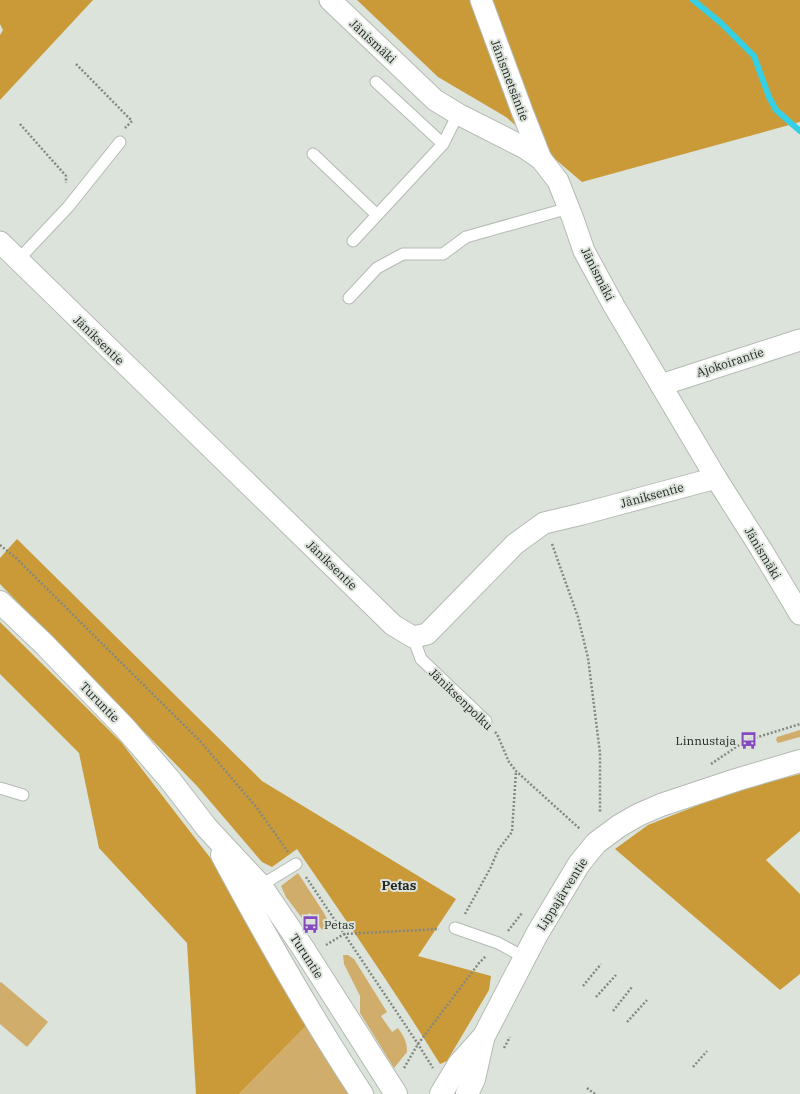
<svg xmlns="http://www.w3.org/2000/svg" width="800" height="1094" font-family="'IBM Plex Serif',serif">
	<rect width="100%" height="100%" fill="#dbe3db"/>
	<g fill="#d1ad6b">
		<polygon points="800,730 800,737 778,743 776,740 777,737"/>
		<polygon points="298,873 324,913 330,926 322,930 310,913 302,918 286,897 281,886"/>
		<path d="M343,955h5l6,4 33,53 -6,4 11,16 6,-4c6,9 9,13 9,24l-13,16 -34,-55v-17l-16,-32z"/>
		<polygon points="1,982 48,1022 27,1047 0,1024 0,983"/>
		<polygon points="307,1025 353,1094 239,1094"/>
	</g>
	<g fill="#ca9a39">
		<polygon points="0,0 93,0 0,100 0,35 3,30 0,24"/>
		<polygon points="357,0 800,0 800,122 582,182 506,117 438,77"/>
		<path d="M17,539l245,242 194,118 -38,57 73,20 -2,14 -42,71 -7,3c-45,-73 -94,-144 -143,-215l-25,18 -10,-5 -65,-76 -197,-202v-26z"/>
		<polygon points="0,622 121,742 215,864 307,1025 239,1094 196,1094 187,943 99,848 79,753 0,674"/>
		<polygon points="800,774 800,831 766,860 800,894 800,974 780,990 615,849 648,825 731,792"/>
	</g>
	<g fill="none" stroke-linecap="round" stroke-linejoin="round">
		<polyline stroke="#36d0e5" stroke-width="6" points="693,0 721,23 754,56 769,97 776,110 800,131"/>
		<defs>
			<g id="service">
				<polyline points="376,82 443,144"/>
				<polyline points="313,154 377,215"/>
				<polyline points="353,241 443,144 458,114"/>
				<polyline points="18,260 68,207 120,142"/>
				<polyline points="349,298 377,268 403,254 443,254 466,237 569,208"/>
				<polyline points="413,637 421,659 486,721"/>
				<polyline points="0,788 23,795"/>
				<polyline points="258,887 296,864"/>
				<polyline points="455,928 498,943 524,957"/>
			</g>
			<g id="minor">
				<polyline points="330,0 435,100 458,114 525,148 541,159 558,181 573,219 584,251 614,306 716,478 761,549 800,614"/>
				<polyline points="481,0 522,111 541,159"/>
				<polyline points="0,242 393,625 413,637 427,634 515,544 544,523 582,514 716,478"/>
				<polyline points="661,385 800,340"/>
			</g>
			<g id="secondary">
				<polyline points="441,1094 459,1064 484,1036 537,934 579,864 596,843 619,826 638,815 661,805 736,780 800,761"/>
				<polyline points="467,1094 474,1079 483,1039"/>
			</g>
			<g id="primary">
				<polyline points="0,602 44,644 125,728 170,780 207,828 261,886 303,948 396,1094"/>
				<path d="M222,855c44,82 89,162 140,239"/>
			</g>
		</defs>
		<use href="#service" stroke="#b3bbb3" stroke-width="13"/>
		<use href="#minor" stroke="#b3bbb3" stroke-width="23"/>
		<use href="#secondary" stroke="#b3bbb3" stroke-width="24"/>
		<use href="#primary" stroke="#b3bbb3" stroke-width="24"/>
		<g stroke="#838883" stroke-width="2.5" stroke-dasharray="2 2" stroke-linecap="butt">
			<polyline points="76,64 132,121 125,128"/>
			<polyline points="20,124 66,176 66,183"/>
			<polyline points="552,544 578,617 588,658 600,753 600,813"/>
			<polyline points="0,545 16,558 200,741 257,808 288,852"/>
			<polyline points="495,732 497,734 509,762 516,771 580,829"/>
			<polyline points="711,764 745,741 800,724"/>
			<polyline points="306,877 418,1044 433,1068"/>
			<polyline points="465,914 491,867 498,850 512,832 516,771"/>
			<polyline points="508,931 522,913"/>
			<polyline points="326,945 344,934 439,929"/>
			<polyline points="583,986 601,964"/>
			<polyline points="596,997 616,975"/>
			<polyline points="613,1011 632,987"/>
			<polyline points="627,1022 647,1000"/>
			<polyline points="504,1048 510,1037"/>
			<polyline points="693,1067 707,1051"/>
			<polyline points="404,1068 418,1044 479,963 486,956"/>
			<polyline points="587,1088 595,1094"/>
		</g>
		<use href="#service" stroke="#fff" stroke-width="11"/>
		<use href="#minor" stroke="#fff" stroke-width="21"/>
		<use href="#secondary" stroke="#fff" stroke-width="22"/>
		<use href="#primary" stroke="#fff" stroke-width="22"/>
	</g>
	<defs>
		<symbol id="bus-bare" viewBox="-9 -9 18 18"><path d="M-5-6H5V4H4V6H2V4H-2V6H-4V4H-5ZM-3.5-4V0h7V-4ZM-3.5 1.2v1.5H-2V1.2ZM2 1.2v1.5H3.5V1.2Z" fill="#854ac0" stroke="#dbe3db" stroke-width="2.5" paint-order="stroke"/></symbol>
	</defs>
	<g fill-rule="evenodd">
		<use href="#bus-bare" x="736" y="728" width="25" height="25"/>
		<use href="#bus-bare" x="298" y="912" width="25" height="25"/>
	</g>
	<g text-anchor="middle" dominant-baseline="central" stroke-width="4" stroke-linejoin="round" paint-order="stroke">
		<g font-size="12" fill="#252825" stroke="#dbe3db">
			<text transform="translate(373 41) rotate(43)">Jänismäki</text>
			<text transform="translate(510 80) rotate(69)">Jänismetsäntie</text>
			<text transform="translate(598 274) rotate(63)">Jänismäki</text>
			<text transform="translate(99 340) rotate(44)">Jäniksentie</text>
			<text transform="translate(730 362) rotate(-18)">Ajokoirantie</text>
			<text transform="translate(652 495) rotate(-15)">Jäniksentie</text>
			<text transform="translate(763 553) rotate(59)">Jänismäki</text>
			<text transform="translate(332 565) rotate(44)">Jäniksentie</text>
			<text transform="translate(461 699) rotate(44)">Jäniksenpolku</text>
			<text transform="translate(100 702) rotate(46)">Turuntie</text>
			<text transform="translate(562 894) rotate(-58)">Lippajärventie</text>
			<text transform="translate(307 956) rotate(57)">Turuntie</text>
		</g>
		<g font-size="12" fill="#252825" stroke="#dbe3db" text-anchor="end">
			<text x="736" y="740">Linnustaja</text>
			<text x="324" y="924" text-anchor="start">Petas</text>
		</g>
		<g font-size="13" font-weight="bold" fill="#252825" stroke="#dbe3db">
			<text x="399" y="885">Petas</text>
		</g>
	</g>
</svg>
